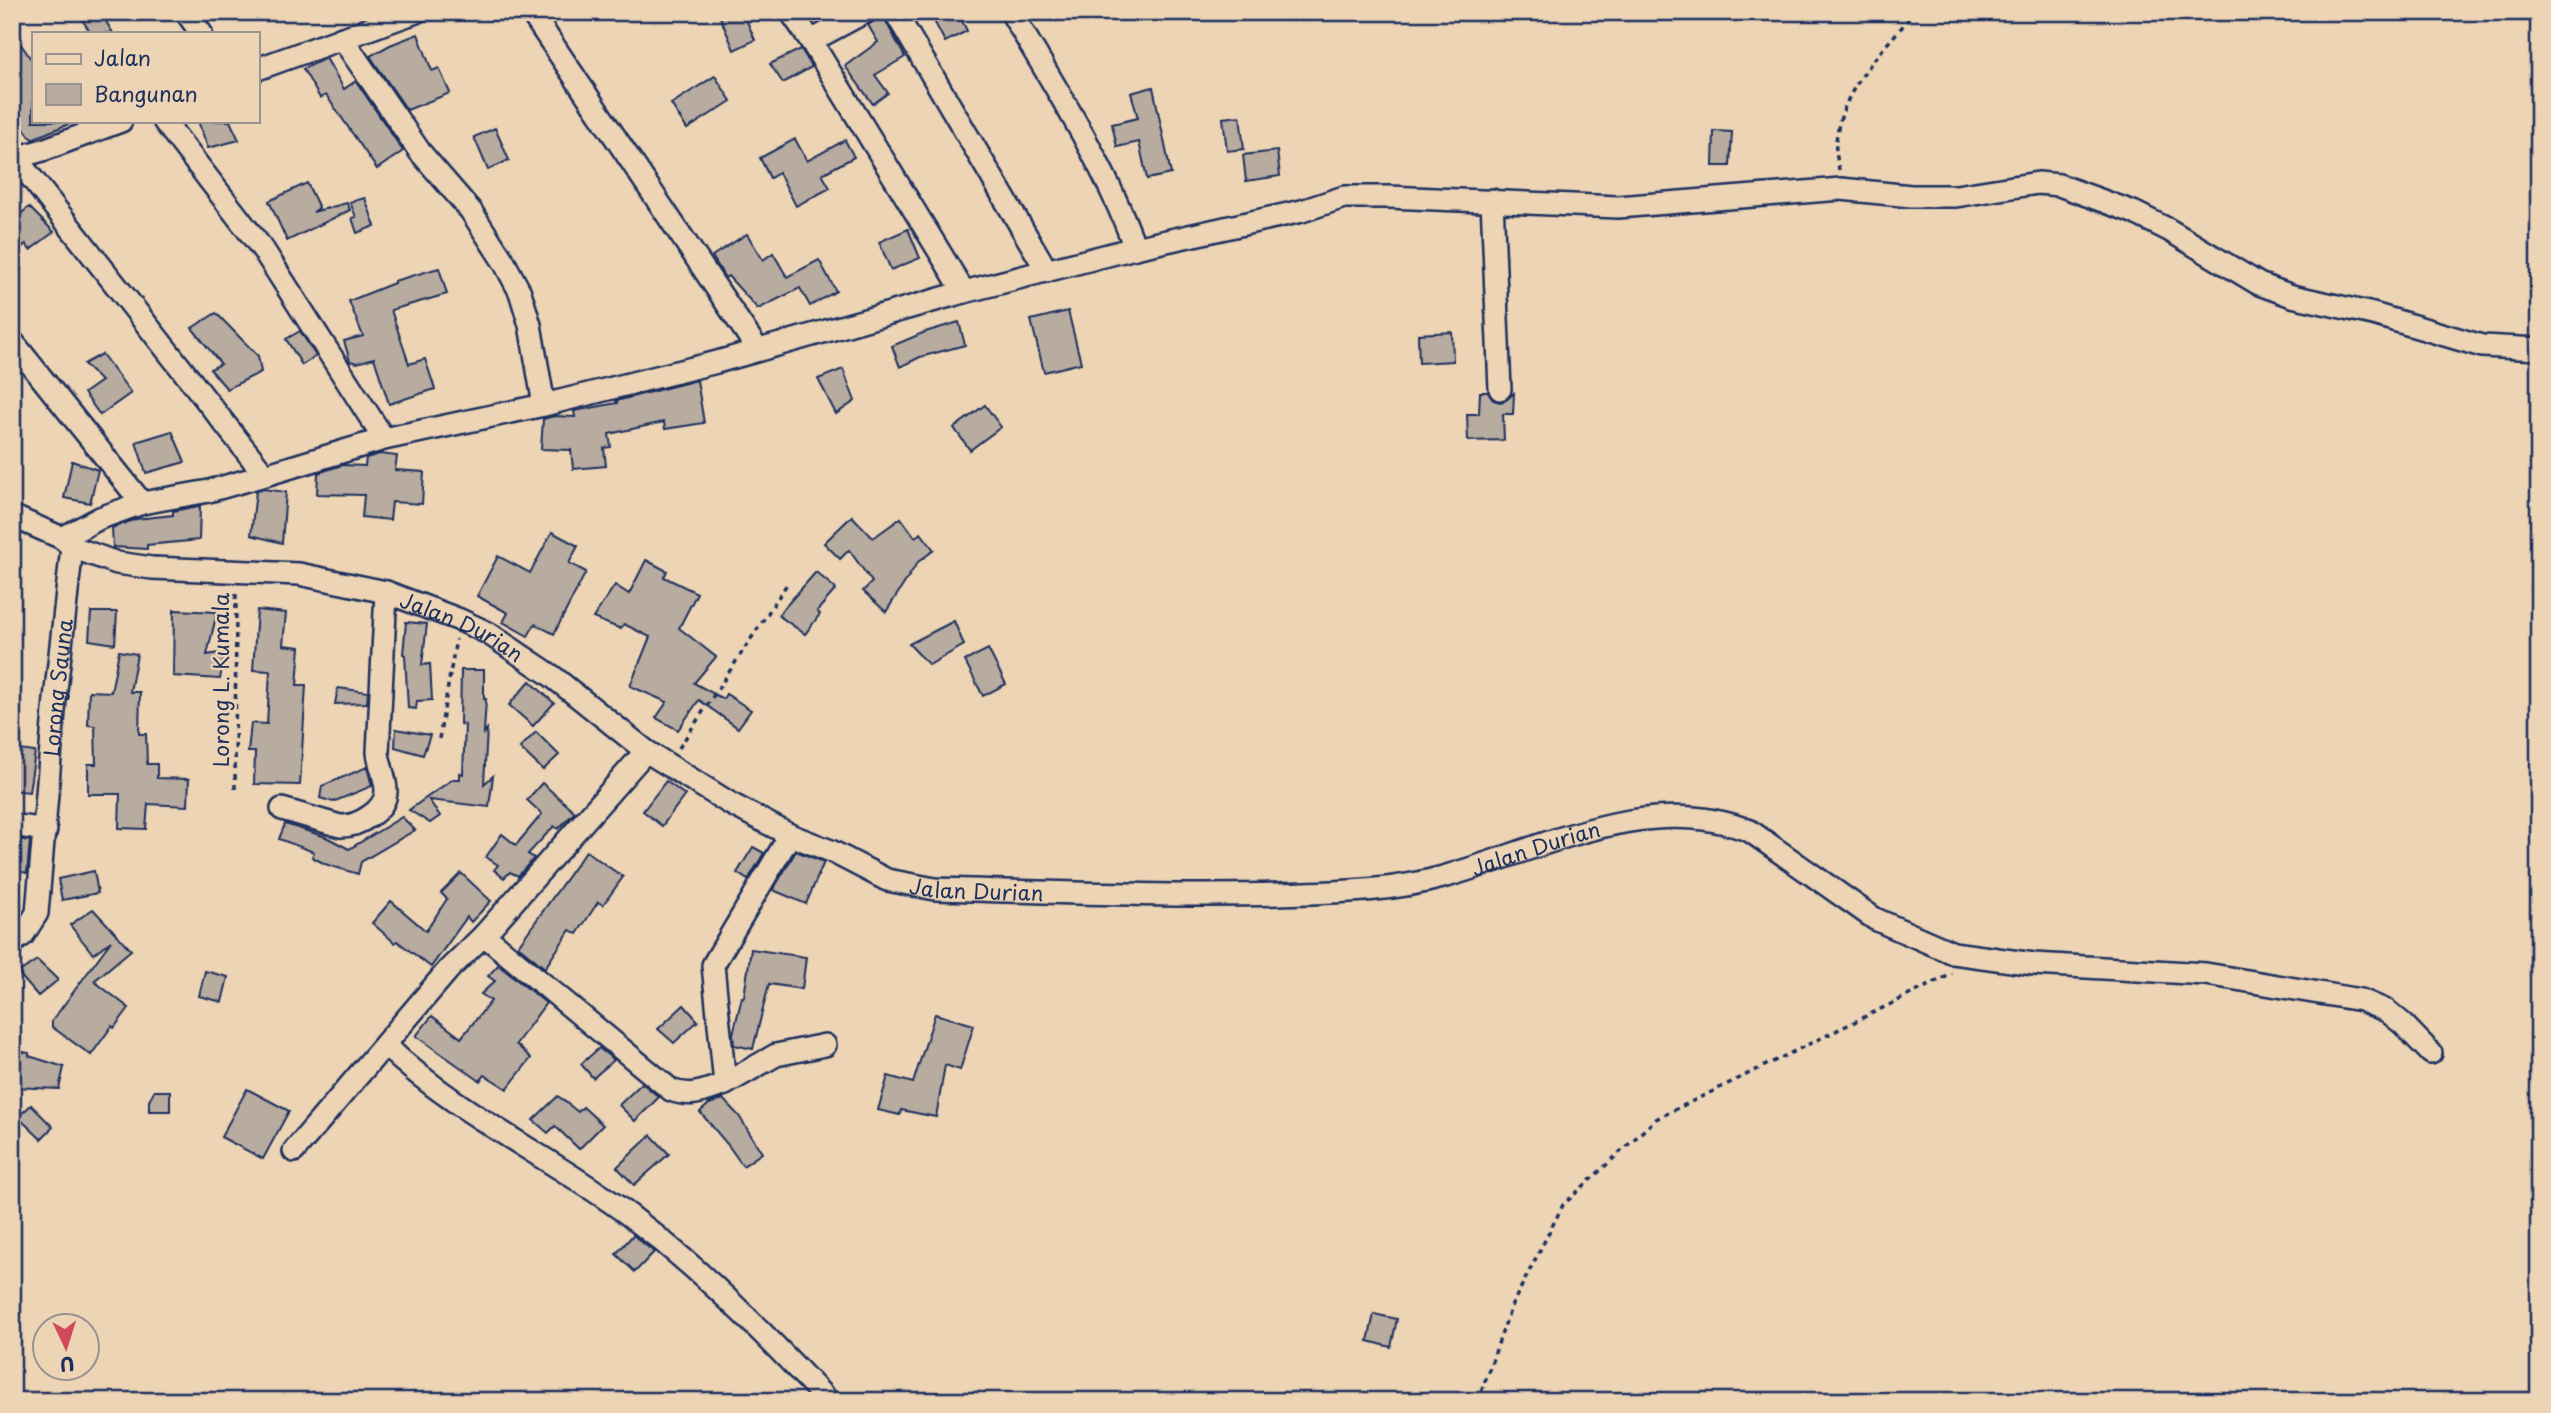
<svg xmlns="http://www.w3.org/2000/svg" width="2551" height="1413" font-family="'Playpen Sans',sans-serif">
	<rect width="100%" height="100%" fill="#ecd4b4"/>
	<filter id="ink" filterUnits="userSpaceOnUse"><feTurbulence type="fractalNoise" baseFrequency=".0143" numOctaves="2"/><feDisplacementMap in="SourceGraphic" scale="14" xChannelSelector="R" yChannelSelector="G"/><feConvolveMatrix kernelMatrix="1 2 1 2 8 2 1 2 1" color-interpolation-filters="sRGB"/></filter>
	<g filter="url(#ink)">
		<g fill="#b8ab9f" stroke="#1b2f5e" stroke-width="2">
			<polygon points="77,12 100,12 113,33 91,33"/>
			<polygon points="732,12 743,12 755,40 734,50 720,17"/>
			<polygon points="950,12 958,12 967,31 945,42 934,21"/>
			<polygon points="883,16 905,57 875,75 888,93 873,104 845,66 878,42 868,25"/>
			<polygon points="12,31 33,62 33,121 76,121 32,139 12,113"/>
			<polygon points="418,34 432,71 439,68 450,93 407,110 370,56 390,45"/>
			<polygon points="801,49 812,67 783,83 770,64"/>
			<polygon points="326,58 344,89 356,81 403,151 377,169 326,95 320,98 303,69"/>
			<polygon points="715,76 731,101 687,129 671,104"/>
			<polygon points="1153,87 1171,174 1147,179 1139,142 1117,147 1112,124 1138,118 1131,93"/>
			<polygon points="1240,116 1244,149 1227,151 1223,118"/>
			<polygon points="198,121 230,121 239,140 208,148"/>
			<polygon points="495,128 509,160 488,170 474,137"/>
			<polygon points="1714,131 1732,132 1730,166 1713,166"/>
			<polygon points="795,139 807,161 845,140 854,157 822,174 830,188 796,206 779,173 770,178 760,158"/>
			<polygon points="1277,151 1280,176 1246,181 1243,155"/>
			<polygon points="307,183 319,208 313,212 347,203 350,210 287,241 269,201"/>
			<polygon points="365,198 375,226 357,233 352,218 356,217 350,202"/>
			<polygon points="29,207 54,232 30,250 26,244 12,255 12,221"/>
			<polygon points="908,229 920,258 891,270 879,242"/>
			<polygon points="747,234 763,260 773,253 787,277 819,260 836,291 810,306 800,288 758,309 728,276 725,278 712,256"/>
			<polygon points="439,268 447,294 391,310 409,364 425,359 435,389 389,404 374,358 357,363 350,361 344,341 363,336 349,301 394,283 394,281"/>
			<polygon points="1068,311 1081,363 1044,372 1031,320"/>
			<polygon points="216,313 258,356 261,372 227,389 210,369 221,364 192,328"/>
			<polygon points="959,322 965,345 920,357 900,367 892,346 925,332"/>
			<polygon points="300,331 316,356 302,365 286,339"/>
			<polygon points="1452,332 1453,361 1419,363 1418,334"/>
			<polygon points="102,354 131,393 100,415 84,393 101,381 84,364"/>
			<polygon points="843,369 855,401 836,414 818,379"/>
			<polygon points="697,380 704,423 665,429 664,422 609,434 611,447 604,448 606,466 573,469 571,450 541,449 543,419 554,416 575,417 574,411 617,403 616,401"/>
			<polygon points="1480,392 1488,392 1493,400 1500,402 1506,400 1514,393 1513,414 1503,414 1504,440 1468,441 1467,414 1479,414"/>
			<polygon points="985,405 1001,427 970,450 954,428"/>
			<polygon points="172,431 185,462 146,473 136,442"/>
			<polygon points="380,454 397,456 395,470 424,472 422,504 392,502 390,520 362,517 364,495 317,494 318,473 342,465 365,466 366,458"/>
			<polygon points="72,461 98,470 90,503 64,498"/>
			<polygon points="263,489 286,492 282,543 251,535 256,491"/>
			<polygon points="200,506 199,540 147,545 147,549 113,547 112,528 136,519 173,515 173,511"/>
			<polygon points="852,516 873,538 901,518 915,537 921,533 934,550 918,562 886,612 863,591 872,582 849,550 840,559 824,543"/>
			<polygon points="552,532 578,546 569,563 586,572 554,634 535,624 528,636 503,622 508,613 477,596 498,556 530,573"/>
			<polygon points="646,560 667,571 664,577 697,593 679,628 716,657 694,683 723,699 726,694 751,710 738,728 699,700 678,730 656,718 667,702 630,686 650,637 624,624 621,629 593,618 615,585 629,594"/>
			<polygon points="816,572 836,589 817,611 820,614 805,634 778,615"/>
			<polygon points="174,610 217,612 207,655 225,652 220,679 173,676"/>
			<polygon points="257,610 286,613 283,645 300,647 297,685 306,685 300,785 254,784 255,752 248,752 251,723 267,724 270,671 253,670"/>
			<polygon points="91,612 117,612 115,644 89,640"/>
			<polygon points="954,621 964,645 929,665 909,644"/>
			<polygon points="406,622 427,624 422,665 430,664 432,700 417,701 416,709 408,708 405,655 403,654"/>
			<polygon points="988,649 1006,684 983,696 965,661"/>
			<polygon points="119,651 137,654 130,692 140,692 139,734 146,734 147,764 157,764 157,778 189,779 188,806 148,804 146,829 119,828 120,794 88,794 88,764 96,764 95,726 88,725 89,691 111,692"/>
			<polygon points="461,670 484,670 484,699 486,699 484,733 487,729 484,784 493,776 489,807 429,800 440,816 430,823 409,810 453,779 460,779 460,773 463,774 465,725 460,724"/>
			<polygon points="530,681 554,703 533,726 509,705"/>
			<polygon points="338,688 368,692 367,703 335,704"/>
			<polygon points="396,729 430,735 423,755 395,747"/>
			<polygon points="536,732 559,755 543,770 520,748"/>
			<polygon points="12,749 35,752 29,792 12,790"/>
			<polygon points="367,767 372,786 333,802 320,798 322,786"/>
			<polygon points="666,781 685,795 662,826 643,811"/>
			<polygon points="542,783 575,812 558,829 554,826 528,854 534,858 518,876 510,872 504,878 494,870 498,865 486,857 502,834 516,845 542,814 527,800"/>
			<polygon points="402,817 415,830 361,862 358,874 325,864 312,857 314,852 279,839 285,824 326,837 349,849"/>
			<polygon points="12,838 30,841 27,873 12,870"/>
			<polygon points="753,847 764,853 748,880 737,873"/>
			<polygon points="586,851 623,877 603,905 598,902 577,934 570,930 545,968 518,946"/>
			<polygon points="796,851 824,862 806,904 773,890"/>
			<polygon points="94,871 98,893 62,900 58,879"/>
			<polygon points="461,873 491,901 471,922 467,917 431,967 397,941 395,943 372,923 391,901 426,931 447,899 441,893"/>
			<polygon points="93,909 131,950 94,981 129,1008 114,1028 112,1026 91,1055 52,1027 52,1021 111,941 93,954 70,925"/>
			<polygon points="751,949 806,957 802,989 769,984 753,1049 734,1045 733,1034 742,997 744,997"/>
			<polygon points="37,960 58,980 38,996 18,973"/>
			<polygon points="498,965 546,1003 516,1044 531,1058 507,1089 485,1075 480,1081 416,1036 432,1016 461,1038 491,1001 481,994 495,981 488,976"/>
			<polygon points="205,971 228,977 222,1002 199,996"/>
			<polygon points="684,1005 698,1021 674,1043 658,1029"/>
			<polygon points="935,1014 974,1025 960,1070 945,1065 936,1117 901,1110 900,1115 878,1110 888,1076 913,1083"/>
			<polygon points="599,1048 614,1060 593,1078 581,1064"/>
			<polygon points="12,1050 29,1053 29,1056 64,1067 59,1089 12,1087"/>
			<polygon points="642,1083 659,1097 635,1121 619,1105"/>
			<polygon points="247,1089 289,1111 263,1159 221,1137"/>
			<polygon points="154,1091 170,1091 170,1111 149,1111 149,1101"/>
			<polygon points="558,1096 578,1112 583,1107 603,1125 579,1149 555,1126 548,1133 533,1120"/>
			<polygon points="723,1099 739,1116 762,1153 743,1166 728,1145 700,1112 709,1104"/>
			<polygon points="31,1105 53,1127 41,1139 18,1117"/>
			<polygon points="651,1135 669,1154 634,1185 617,1167"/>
			<polygon points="633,1235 654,1252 635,1272 616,1254"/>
			<polygon points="1374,1314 1397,1319 1391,1347 1368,1341"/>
		</g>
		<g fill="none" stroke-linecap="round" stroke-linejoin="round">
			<defs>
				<g id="street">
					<polyline points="186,12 201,33"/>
					<polyline points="531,12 758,350"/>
					<polyline points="791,12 811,41"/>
					<polyline points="865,12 811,41 964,292"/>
					<polyline points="895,12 1047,271"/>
					<path d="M1011,12c45,77 94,152 124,236"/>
					<polyline points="342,38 420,152 471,211 504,262 520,292 530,325 544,405"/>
					<polyline points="257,69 416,12"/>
					<polyline points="164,121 264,251 384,439"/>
					<polyline points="12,153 265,475 384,439 544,405 717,362 964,292 1135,248 1302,211 1344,197 1389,197 1618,207 1841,189 1911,196 1956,196 2038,183 2059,185 2133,212 2169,230 2259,284 2292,296 2373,314 2482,346 2539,349"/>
					<polyline points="12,159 43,150 121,121"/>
					<polyline points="1492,200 1500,389"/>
					<polyline points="12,341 142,503 100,518 62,538"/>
					<polyline points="142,503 209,491 265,475"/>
					<path id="s1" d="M12,516l50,22 10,9 45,16 35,5 147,6 87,18 74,28 28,13 64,43 94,75 85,53 59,31 41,16 56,29 48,9c115,3 230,8 345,5 55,-2 109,-2 163,-17 97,-27 205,-87 307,-46l125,88 78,34 81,11 172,10 155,26 26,11 16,13 28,29"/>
					<path d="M282,809l58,17c17,1 46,-15 46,-35 0,-13 -7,-26 -8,-39l8,-160"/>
					<polyline points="12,825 46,830"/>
					<polyline points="790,835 713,965 725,1084 776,1055 825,1045"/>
					<path d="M484,935l187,155c20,8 34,1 54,-6"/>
					<path id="s2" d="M12,943l11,-8 14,-22 18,-214 17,-152"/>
					<path d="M385,1045c71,69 165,111 244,170 73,55 137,120 199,186"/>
					<polyline points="294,1151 449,969 484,935 646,751"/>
				</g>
			</defs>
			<use href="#street" stroke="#1b2f5e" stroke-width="26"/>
			<g stroke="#1b2f5e" stroke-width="3.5" stroke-dasharray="5 5" stroke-linecap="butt">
				<path d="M1839,170c-1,-9 -4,-19 -3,-28 4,-49 41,-86 72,-122l-1,-8"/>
				<polyline points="439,739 456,639"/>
				<polyline points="679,748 787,584"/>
				<polyline points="235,789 236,590"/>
				<polyline points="1478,1401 1511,1307 1563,1205 1656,1119 1952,974"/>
			</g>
			<use href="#street" stroke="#ecd4b4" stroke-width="21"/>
		</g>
	</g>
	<g text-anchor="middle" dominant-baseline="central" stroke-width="5" stroke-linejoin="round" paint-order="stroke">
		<g font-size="21" fill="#1b2f5e" stroke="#ecd4b4">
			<text stroke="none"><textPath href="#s1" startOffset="471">Jalan Durian</textPath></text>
			<text transform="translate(220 680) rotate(-90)">Lorong L. Kumala</text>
			<text stroke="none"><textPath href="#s2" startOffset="266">Lorong Sauna</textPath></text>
			<text stroke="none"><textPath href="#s1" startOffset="1624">Jalan Durian</textPath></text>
			<text stroke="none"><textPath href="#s1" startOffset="1059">Jalan Durian</textPath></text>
		</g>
	</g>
	<rect width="2551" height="1413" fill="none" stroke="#ecd4b4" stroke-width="42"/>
	<rect x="21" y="21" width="2509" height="1371" fill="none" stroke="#1b2f5e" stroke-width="2.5" filter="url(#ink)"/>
	<rect x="32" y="32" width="228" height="91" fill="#ecd4b4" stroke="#989292" stroke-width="2"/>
	<rect x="46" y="54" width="35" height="10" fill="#ecd4b4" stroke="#989292" stroke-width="2"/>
	<text x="94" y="66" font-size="21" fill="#1b2f5e">Jalan</text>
	<rect x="46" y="84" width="35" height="21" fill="#b8ab9f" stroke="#989292" stroke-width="2"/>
	<text x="94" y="102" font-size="21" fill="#1b2f5e">Bangunan</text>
	<g transform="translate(66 1347) rotate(176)"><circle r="33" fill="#ecd4b4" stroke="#989292" stroke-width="2"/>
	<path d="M0-5L12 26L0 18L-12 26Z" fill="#d1495b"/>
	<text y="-10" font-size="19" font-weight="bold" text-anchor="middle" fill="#1b2f5e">U</text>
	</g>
</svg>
